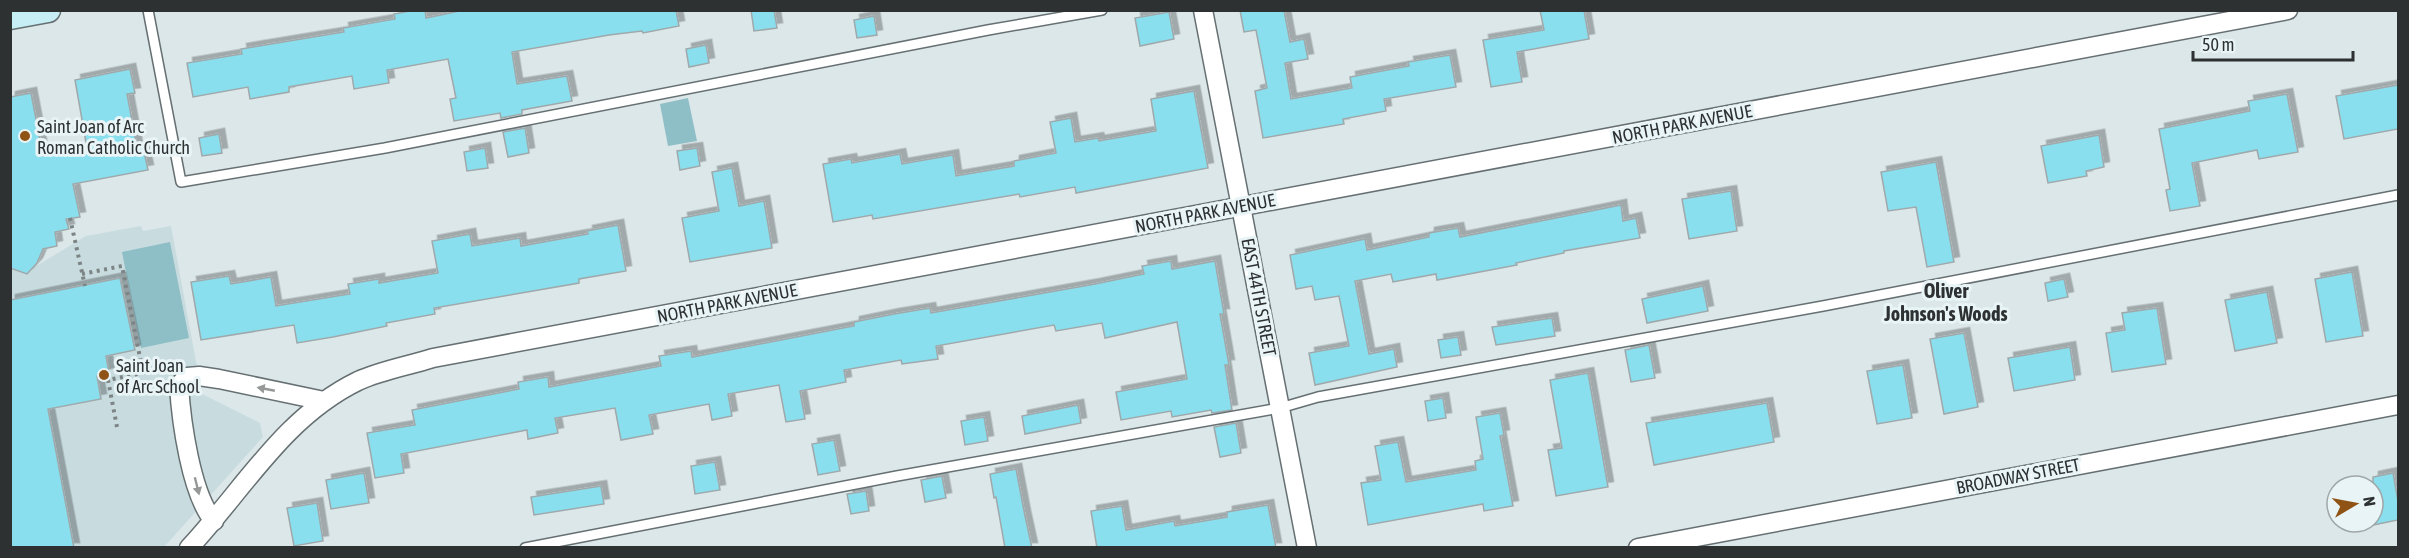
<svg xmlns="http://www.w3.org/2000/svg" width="2409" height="558" font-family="'Asap Condensed',sans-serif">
	<defs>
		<filter id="shadow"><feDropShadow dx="5.5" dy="-5.5" stdDeviation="0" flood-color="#0004"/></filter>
	</defs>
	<rect width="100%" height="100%" fill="#dce7e9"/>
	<polygon fill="#c8dcdf" points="141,226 143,231 171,226 202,394 260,423 263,437 164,547 11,547 10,267 33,268 86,236"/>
	<g fill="#8ebec6">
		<polygon points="688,98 697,141 668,146 660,104"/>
		<polygon points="170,242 189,338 141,348 122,252"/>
	</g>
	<g fill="#89dfee" stroke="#9fa9ab" stroke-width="1.5" filter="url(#shadow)">
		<polygon points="415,10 425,10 426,18 464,10 676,10 679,26 643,33 642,31 609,35 512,52 517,84 567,76 572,101 522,110 522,114 501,118 500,113 454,121 450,99 456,98 448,59 387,70 389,83 354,89 352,76 289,87 289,92 250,99 248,87 193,97 187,63 242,54 241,49 344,32 343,28 395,19 394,14"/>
		<polygon points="751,10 774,10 777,28 754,31"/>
		<polygon points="1240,10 1284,10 1290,42 1304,39 1308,59 1285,63 1291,99 1352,88 1350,77 1409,66 1408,62 1450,55 1456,87 1384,99 1386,111 1343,119 1344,124 1263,138 1255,91 1267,88 1256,30 1244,32"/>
		<polygon points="1540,10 1584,10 1589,39 1517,52 1522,82 1491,87 1483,40 1544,30"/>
		<polygon points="1169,12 1174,39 1140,46 1135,18"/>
		<polygon points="874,16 877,35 857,38 854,20"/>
		<polygon points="706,45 709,63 689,67 686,49"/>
		<polygon points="130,69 135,93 127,94 137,148 143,147 148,170 73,184 80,217 66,219 69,229 55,232 57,246 43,249 37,263 27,274 10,268 10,97 31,93 43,156 87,148 75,80"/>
		<polygon points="2398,85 2398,129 2344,139 2336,96"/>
		<polygon points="1194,91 1208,168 1076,193 1075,187 1020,197 1019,194 873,219 872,215 833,222 823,164 851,159 852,163 900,154 902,164 953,155 956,176 1014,166 1014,161 1056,153 1050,122 1071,118 1075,142 1098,138 1099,141 1156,131 1151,99"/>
		<polygon points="2287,94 2298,152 2259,159 2257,150 2192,163 2200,206 2170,211 2166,190 2170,189 2159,129 2250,111 2248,101"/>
		<polygon points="525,128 529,153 508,157 503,132"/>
		<polygon points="219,134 222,153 202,156 199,138"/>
		<polygon points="2099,135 2104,167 2086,171 2087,176 2048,183 2041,146"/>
		<polygon points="485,148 488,168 467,171 464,152"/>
		<polygon points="697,148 700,166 680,170 677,151"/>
		<polygon points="1936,162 1954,262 1927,267 1916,207 1888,211 1881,172"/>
		<polygon points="732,168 739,206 764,201 772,248 690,262 682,218 719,211 712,172"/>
		<polygon points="1731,191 1737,231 1689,239 1682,199"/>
		<polygon points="1621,205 1623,221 1636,218 1640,238 1564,251 1564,253 1516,263 1517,265 1437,280 1436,274 1393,282 1391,274 1355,281 1369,354 1394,349 1397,367 1315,385 1309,353 1349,346 1339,296 1315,300 1312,286 1296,289 1290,255 1365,239 1367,250 1429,237 1429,233 1458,228 1460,237"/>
		<polygon points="618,225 626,271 579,279 579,283 434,308 435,314 386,323 387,326 333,337 297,343 294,325 201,340 191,282 229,276 231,284 271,277 276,306 350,294 348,284 379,279 379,283 438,273 432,241 470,234 472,246 520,238 521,246 588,234 587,231"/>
		<polygon points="1171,261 1172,269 1215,261 1224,314 1220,314 1229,365 1225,365 1232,410 1212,413 1211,410 1172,417 1171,411 1121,420 1116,392 1187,379 1177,322 1105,338 1102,323 1056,331 1054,325 936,346 938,359 902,364 901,360 844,370 846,382 800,391 805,419 786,422 779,385 728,394 732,416 712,420 709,404 649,415 653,434 621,440 615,408 555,418 558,433 528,439 527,430 401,454 404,473 375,478 367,433 415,425 412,410 519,389 518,382 548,377 549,387 661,366 659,356 691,351 692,357 854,326 854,322 894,314 930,308 931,313 1095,284 1144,274 1142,266"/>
		<polygon points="2352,272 2363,336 2326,342 2315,279"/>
		<polygon points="120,278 135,350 106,356 109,373 97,376 101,399 48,409 74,548 10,548 10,300"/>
		<polygon points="2064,279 2068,297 2048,301 2045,283"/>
		<polygon points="1703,286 1708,311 1647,323 1642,299"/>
		<polygon points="2267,292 2277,343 2235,351 2225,300"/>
		<polygon points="2157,308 2166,364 2112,372 2106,333 2125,330 2122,313"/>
		<polygon points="1552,318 1555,336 1496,345 1492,327"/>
		<polygon points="1964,333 1978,407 1944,414 1930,339"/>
		<polygon points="1458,337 1461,355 1441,358 1438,340"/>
		<polygon points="1649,345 1655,378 1631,382 1625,350"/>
		<polygon points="2070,347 2075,380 2014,391 2008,358"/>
		<polygon points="1903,365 1912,418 1877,424 1867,371"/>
		<polygon points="1588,373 1608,487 1556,496 1548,450 1562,448 1550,380"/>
		<polygon points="1443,398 1446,418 1428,421 1425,401"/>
		<polygon points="1767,403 1774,442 1654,465 1646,423"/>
		<polygon points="1078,405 1081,423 1025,434 1022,416"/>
		<polygon points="1500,413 1504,435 1500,436 1513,506 1484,511 1483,504 1368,525 1361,483 1381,480 1375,446 1398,442 1406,482 1476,470 1475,461 1483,459 1476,417"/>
		<polygon points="984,417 988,441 965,445 961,421"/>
		<polygon points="1236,423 1241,453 1220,457 1214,427"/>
		<polygon points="834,440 840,471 818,475 812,444"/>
		<polygon points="715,462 720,490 695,494 691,466"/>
		<polygon points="1016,469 1025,516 1032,548 1005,548 996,497 994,498 990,474"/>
		<polygon points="364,473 369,503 331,509 326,480"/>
		<polygon points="2393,473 2398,501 2398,520 2373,525 2373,477"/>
		<polygon points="942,476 946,498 925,502 921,480"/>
		<polygon points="601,486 604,504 534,515 531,497"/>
		<polygon points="866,491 869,511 851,514 847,494"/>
		<polygon points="317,503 323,541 294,546 287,508"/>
		<polygon points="1268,505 1276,548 1097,548 1091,511 1122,506 1126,530 1174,521 1175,526 1227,517 1227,512"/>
	</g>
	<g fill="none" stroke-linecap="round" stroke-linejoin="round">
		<defs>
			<g id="service">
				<polyline points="148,10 181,182 385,148 988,30 1102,10"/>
				<polyline points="525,548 897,476 1280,408 1318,397 1823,306 2398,195"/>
			</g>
			<g id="minor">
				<polyline points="1203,10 1307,548"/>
				<path d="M214,521c-23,-26 -33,-101 -35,-136l8,-8 12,-1 20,3 105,22"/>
				<path d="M189,548c55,-59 95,-131 169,-167 24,-11 50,-15 75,-23l1855,-348"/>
				<polyline points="1638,548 2398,405"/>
			</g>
			<polyline id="secondary" points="10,17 48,10"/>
		</defs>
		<use href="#service" stroke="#667072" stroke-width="12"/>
		<use href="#minor" stroke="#667072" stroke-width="21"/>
		<use href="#secondary" stroke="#667072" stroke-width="27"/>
		<g stroke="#7d8485" stroke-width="4" stroke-dasharray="3 4.5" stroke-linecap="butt">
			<polyline points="70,218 85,286"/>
			<polyline points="82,274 122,266 143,373"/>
			<polyline points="117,427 108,380 167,368"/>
		</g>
		<use href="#service" stroke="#fff" stroke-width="9"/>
		<use href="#minor" stroke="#fff" stroke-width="18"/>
		<use href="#secondary" stroke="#c6eef4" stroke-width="24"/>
	</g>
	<defs><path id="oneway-solid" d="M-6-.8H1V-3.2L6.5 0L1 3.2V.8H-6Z" transform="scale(1.5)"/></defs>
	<g fill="#969898">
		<use href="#oneway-solid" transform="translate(266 389) rotate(-169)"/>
		<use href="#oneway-solid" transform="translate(197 486) rotate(76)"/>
	</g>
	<g fill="#8f5315" stroke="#e9f4f6" stroke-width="2">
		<circle cx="25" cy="136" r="6"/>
		<circle cx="104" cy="375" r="6"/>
	</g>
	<g text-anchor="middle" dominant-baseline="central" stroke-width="6" stroke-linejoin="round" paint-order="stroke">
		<g font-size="18" fill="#2d3132" stroke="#e9f4f6">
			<text transform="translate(1682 124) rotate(-11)">NORTH PARK AVENUE</text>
			<text transform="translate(1205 213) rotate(-11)">NORTH PARK AVENUE</text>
			<text transform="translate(1259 297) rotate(79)">EAST 44TH STREET</text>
			<text transform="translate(727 303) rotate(-11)">NORTH PARK AVENUE</text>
			<text transform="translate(2018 476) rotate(-11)">BROADWAY STREET</text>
		</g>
		<g font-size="18" fill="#2d3132" stroke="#e9f4f6" text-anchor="start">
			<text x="37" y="126">Saint Joan of Arc<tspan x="37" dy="21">Roman Catholic Church</tspan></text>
			<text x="116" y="365">Saint Joan<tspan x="116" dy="21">of Arc School</tspan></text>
		</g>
		<g font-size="20" font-weight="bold" fill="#2d3132" stroke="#e9f4f6">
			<text x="1946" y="290">Oliver<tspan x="1946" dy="23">Johnson's Woods</tspan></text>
		</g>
	</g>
	<rect width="2409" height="558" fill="none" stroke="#2d3132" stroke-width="24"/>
	<g transform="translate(2355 504) rotate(80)"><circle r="28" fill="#e9f4f6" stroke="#9ea6a8" stroke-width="1.5"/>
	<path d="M0-4.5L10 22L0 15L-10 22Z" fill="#8f5315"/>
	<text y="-9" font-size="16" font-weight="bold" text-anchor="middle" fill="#2d3132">N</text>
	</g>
	<path d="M2193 51v9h160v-9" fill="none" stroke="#2d3132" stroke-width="3"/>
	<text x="2202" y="51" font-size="18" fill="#2d3132" stroke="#e9f4f6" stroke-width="4.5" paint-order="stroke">50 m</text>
</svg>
